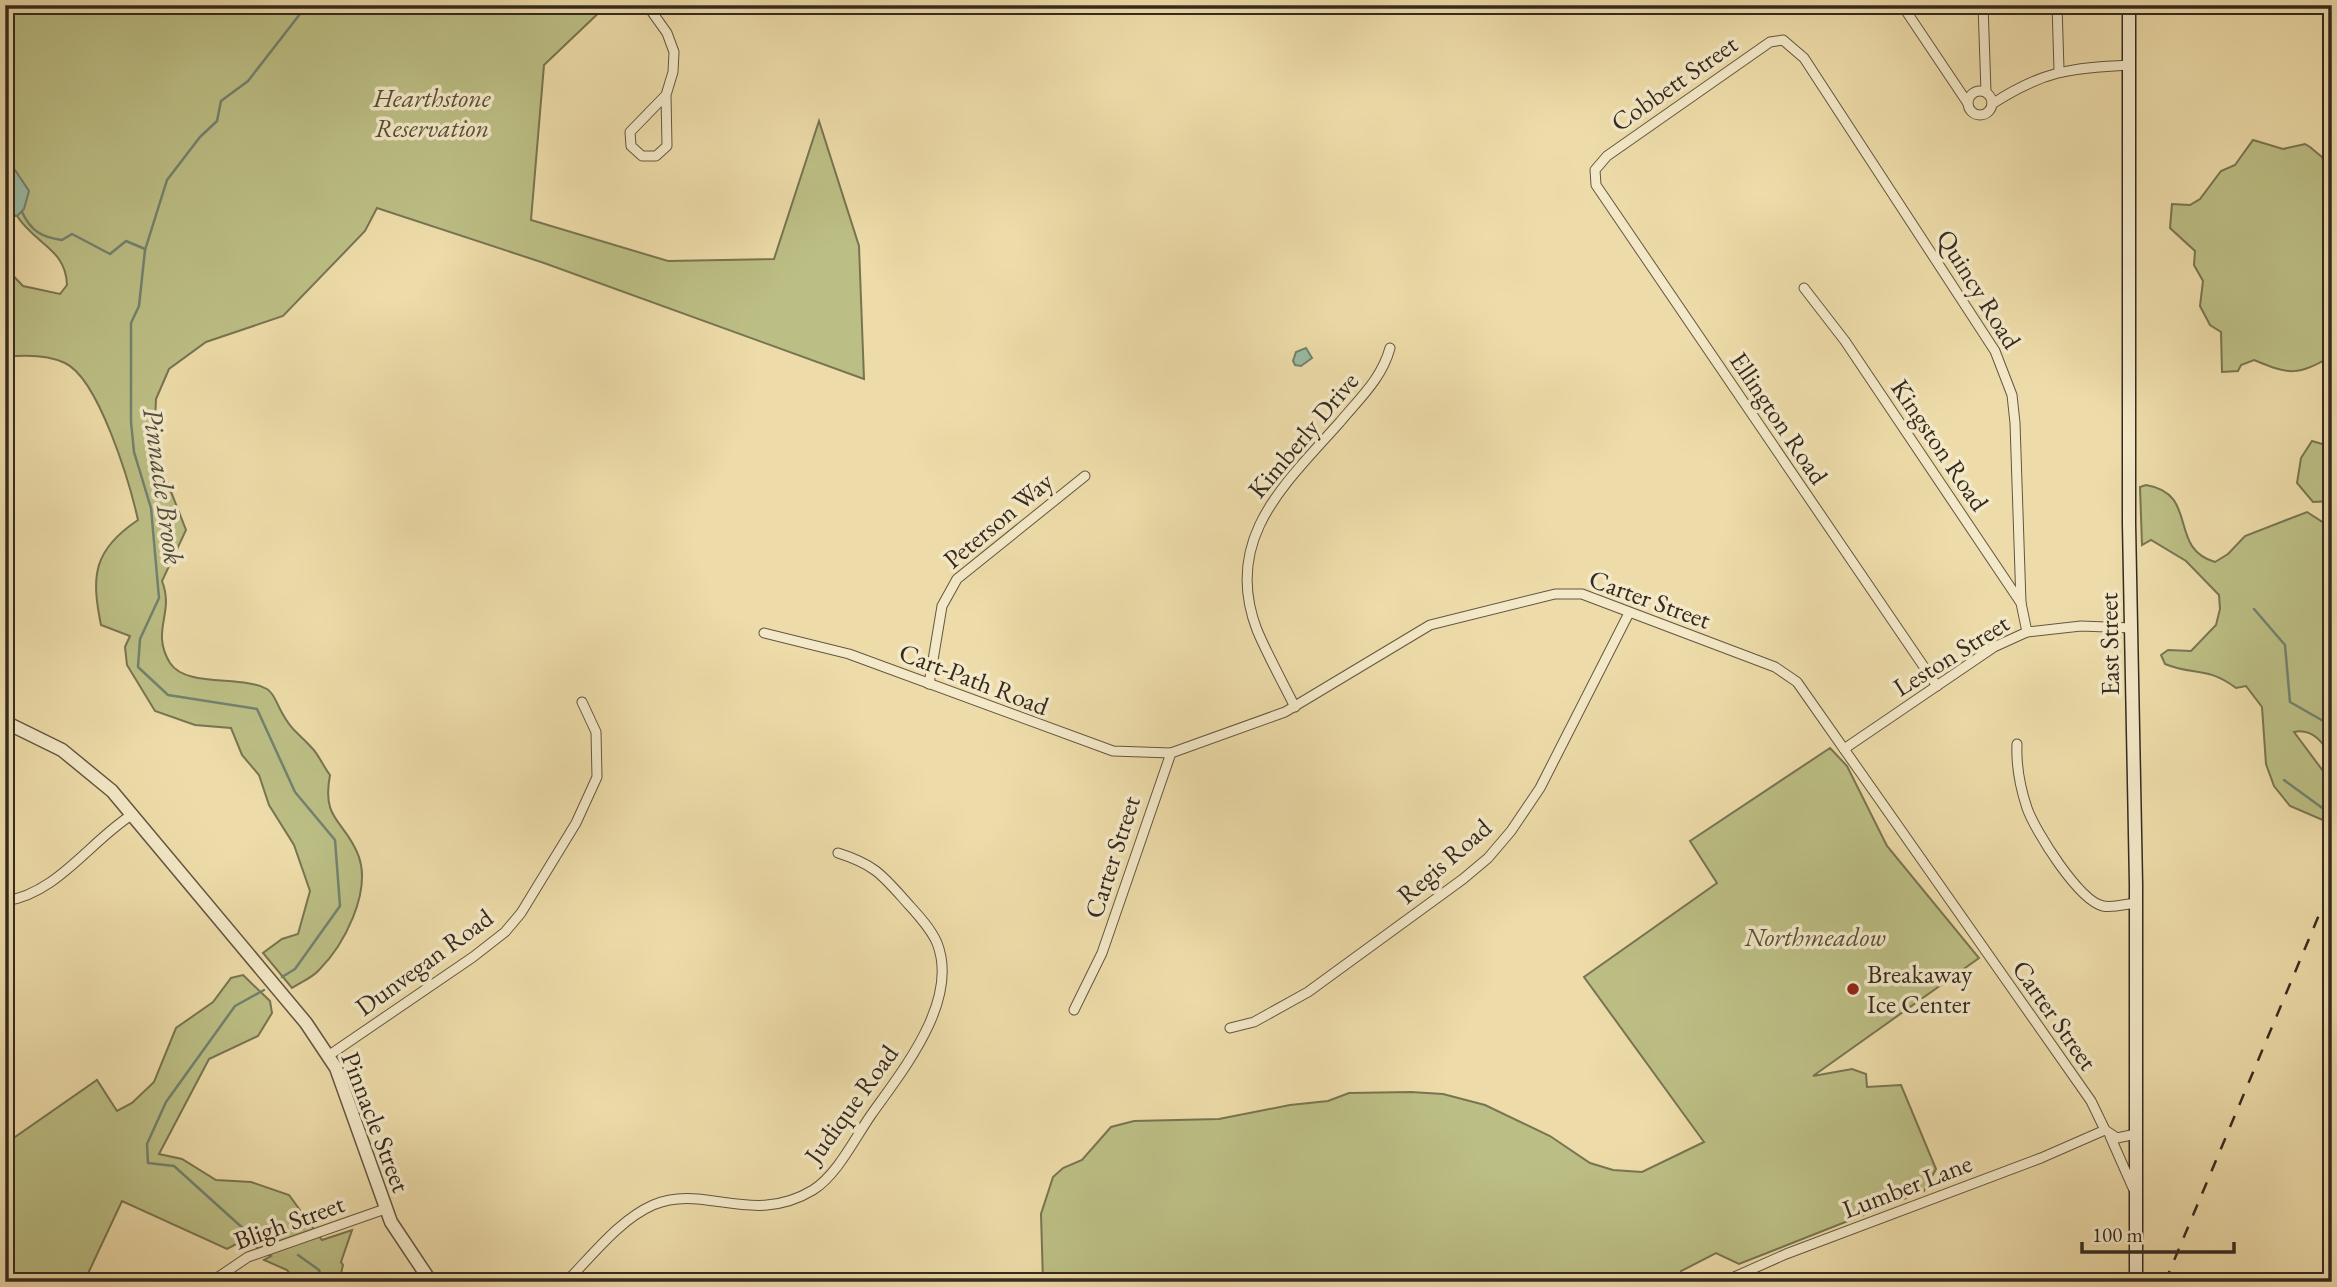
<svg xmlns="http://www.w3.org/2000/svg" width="2337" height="1287" font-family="'EB Garamond',serif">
	<rect width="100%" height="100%" fill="#eddca9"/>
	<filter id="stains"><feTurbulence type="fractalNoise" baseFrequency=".00286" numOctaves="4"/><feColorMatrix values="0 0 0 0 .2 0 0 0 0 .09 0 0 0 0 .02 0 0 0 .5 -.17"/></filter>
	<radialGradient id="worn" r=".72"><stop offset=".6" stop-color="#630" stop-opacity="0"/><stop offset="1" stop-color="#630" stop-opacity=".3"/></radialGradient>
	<g fill="#bcbf85" stroke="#787452" stroke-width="2">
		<path d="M5,5h602l-63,60 -13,155 137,41 106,-2 45,-138 40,125 5,133 -320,-116 -167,-55 -12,23 -82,85 -77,26 -37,27 -13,30 -2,49 32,82 -24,51c13,33 -12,49 8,82 16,25 72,12 97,26 7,4 10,15 14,22 12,22 17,21 31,37 7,7 11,18 18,27 -9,47 16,45 29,82 12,36 -15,88 -40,113 -7,8 -18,12 -27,18l-29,-35 19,-14 16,-5 12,-43 -16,-46 -25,-40 -10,-30 -17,-20 -11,-27 -36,-3 -40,-14 -28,-46 -2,-18 5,-11 -29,-11c-10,-49 -8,-75 37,-105 -8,-36 -39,-141 -73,-157 -17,-8 -42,-8 -60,-6v-90l18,19 37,8 7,-9c-1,-36 -31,-40 -50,-69h-12z"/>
		<path d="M2253,140l30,9 22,-5 5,3 12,10 10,25v174c-35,20 -42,19 -78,4l-13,5 -3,6 -16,1 -1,-40 -11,-7 -10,-19 3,-25 -9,-16 1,-14 -25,-23 2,-24 18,1 10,-6 21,-28 14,-6z"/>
		<polygon points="2332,440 2332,501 2313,502 2297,483 2301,458 2312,441 2322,444"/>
		<path d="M2146,485c54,9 21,63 69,77l13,-8 17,-18 62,-24 20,13 5,13v219c-9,-14 -19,-29 -38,-25l38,51v41l-42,-18 -16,-20 -8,-22 -4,-57 -16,-21 -10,2c-29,-22 -42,-12 -71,-24l-4,-9 7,-5 23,1 25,-26 4,-16 -1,-14 -33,-34 -35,-21 -9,5 -2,-58z"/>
		<polygon points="1830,748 1847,766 1887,846 1979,958 1813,1076 1852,1069 1866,1074 1867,1087 1901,1085 1936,1169 1924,1191 1739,1264 1716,1253 1681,1271 1682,1282 1043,1282 1041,1214 1053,1177 1063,1168 1082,1160 1111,1127 1134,1121 1219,1119 1290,1105 1328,1101 1349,1093 1411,1092 1443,1094 1485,1105 1550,1136 1590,1163 1613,1170 1642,1172 1704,1142 1584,977 1717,883 1690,841"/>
		<polygon points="243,975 270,1001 272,1013 258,1036 209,1059 159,1154 182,1159 216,1180 251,1182 289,1195 322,1240 352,1230 341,1262 343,1265 339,1282 296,1282 287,1270 264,1260 271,1256 244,1240 227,1249 122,1201 84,1282 5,1282 5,1144 97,1080 117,1111 132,1103 154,1082 176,1028 213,1002 231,978"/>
	</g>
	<g fill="#9abca5" stroke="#728270" stroke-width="2">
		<polygon points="5,163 15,170 29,191 24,209 17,216 5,210"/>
		<polygon points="1306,348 1312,358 1301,366 1295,365 1293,361 1296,352"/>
	</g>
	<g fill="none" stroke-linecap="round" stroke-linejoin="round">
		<g stroke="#728270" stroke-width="2.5">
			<path d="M22,212c9,19 19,25 40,28l10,-6 38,20 16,-13 19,8"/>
			<polyline points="2254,609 2285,645 2290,702 2332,726"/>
			<polyline points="2284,780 2332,815"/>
			<polyline points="282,977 295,969 340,906 335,840 295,792 257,709 168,695 138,667 140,639 159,598 151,508 134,452 131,422 131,323 139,306 145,250 167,180 200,137 217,121 221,101 248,81 307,5"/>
			<polyline points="246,1231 174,1166 148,1163 147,1144 166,1102 235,1006 264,990"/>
			<polyline points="298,1255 319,1270 323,1282"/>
		</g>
		<defs>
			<g id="minor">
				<polyline points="647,5 667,33 674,52 673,72 666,95 667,146 656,156 642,156 631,146 630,132 666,95"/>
				<polyline points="1902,5 1967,102"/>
				<polyline points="1983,5 1986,92"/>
				<polyline points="2057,5 2059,70"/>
				<circle cx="1980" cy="103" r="12"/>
				<path d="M1992,104c51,-33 77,-36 138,-39"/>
				<polyline points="1804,288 1845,341 2021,603 2027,632"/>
				<polyline points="764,633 849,654 1113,751 1171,753"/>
				<polyline points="929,684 942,606 957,579 1085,476"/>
				<polyline points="1937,686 1596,185 1595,170 1607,156 1770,42 1783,40 1804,58 1995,351 2012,395 2015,423 2021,603"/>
				<path d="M1295,707c-13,-26 -27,-51 -38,-77 -35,-91 28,-146 83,-208 20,-24 42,-44 50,-74"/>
				<path d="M2017,744c-1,22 3,43 10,64 8,23 52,93 76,98 10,2 23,-2 33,-3"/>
				<polyline points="1844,749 1994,647 2027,632 2081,626 2132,628"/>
				<path d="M5,901c52,-7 86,-61 128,-87"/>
				<polyline points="1074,1010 1102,953 1171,753 1285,712 1430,625 1555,594 1582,594 1775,667 1797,682 2091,1101 2105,1130 2117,1138 2136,1134"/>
				<polyline points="1230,1028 1254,1022 1308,992 1463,879 1488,858 1511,831 1540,788 1629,613"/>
				<polyline points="328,1056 473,957 505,932 521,913 576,823 597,777 596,732 582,702"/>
				<polyline points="2110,1136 2133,1188"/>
				<polyline points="211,1282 248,1257 385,1209"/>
				<path d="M566,1282c26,-26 53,-62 87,-77 51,-22 99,22 160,-15 24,-15 42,-52 58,-75 31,-44 89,-114 66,-172 -6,-14 -18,-27 -28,-38 -26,-29 -33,-40 -71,-52"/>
				<polyline points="1723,1282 1786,1254 2041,1158 2105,1130"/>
			</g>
			<polyline id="tertiary" points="5,722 62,750 112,791 306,1023 336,1068 391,1222 431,1282"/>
			<polyline id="secondary" points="2129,5 2129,524 2136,884 2136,1282"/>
		</defs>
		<use href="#minor" stroke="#635642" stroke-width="11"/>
		<use href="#tertiary" stroke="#635642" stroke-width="15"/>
		<use href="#secondary" stroke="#352a20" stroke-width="15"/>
		<use href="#minor" stroke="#f3e8c7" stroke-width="9"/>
		<use href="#tertiary" stroke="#f3e8c7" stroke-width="12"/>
		<use href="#secondary" stroke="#f3e8c7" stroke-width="12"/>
		<polyline stroke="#352a20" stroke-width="2.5" stroke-dasharray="12 12" stroke-linecap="butt" points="2165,1282 2332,884"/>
	</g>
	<circle fill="#8f2418" stroke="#f3e8c7" stroke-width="2.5" cx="1853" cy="989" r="7"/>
	<g text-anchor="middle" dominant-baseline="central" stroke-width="7" stroke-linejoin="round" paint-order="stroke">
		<g font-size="26" fill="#352a20" stroke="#f3e8c7">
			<text transform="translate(1674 83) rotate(-35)">Cobbett Street</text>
			<text transform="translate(1979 289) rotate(58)">Quincy Road</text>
			<text transform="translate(1779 418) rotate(56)">Ellington Road</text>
			<text transform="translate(1303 435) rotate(-50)">Kimberly Drive</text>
			<text transform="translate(1940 445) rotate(56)">Kingston Road</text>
			<text transform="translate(998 520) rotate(-40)">Peterson Way</text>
			<text transform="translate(1650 599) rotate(20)">Carter Street</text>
			<text transform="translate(2109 644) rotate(-91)">East Street</text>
			<text transform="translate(1951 655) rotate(-32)">Leston Street</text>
			<text transform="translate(974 679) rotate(21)">Cart-Path Road</text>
			<text transform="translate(1112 857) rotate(-72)">Carter Street</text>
			<text transform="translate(1444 861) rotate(-41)">Regis Road</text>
			<text transform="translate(424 962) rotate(-36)">Dunvegan Road</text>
			<text transform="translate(2055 1015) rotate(55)">Carter Street</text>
			<text transform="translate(851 1104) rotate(-54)">Judique Road</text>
			<text transform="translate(376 1122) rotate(69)">Pinnacle Street</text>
			<text transform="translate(1907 1186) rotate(-21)">Lumber Lane</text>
			<text transform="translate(289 1222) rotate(-20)">Bligh Street</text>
		</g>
		<g font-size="26" font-style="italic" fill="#574f39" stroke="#f3e8c7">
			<text x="432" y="98">Hearthstone<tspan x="432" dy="30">Reservation</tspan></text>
			<text x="1815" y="937">Northmeadow</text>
		</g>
		<g font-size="26" fill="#352a20" stroke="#f3e8c7" text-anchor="start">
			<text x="1867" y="974">Breakaway<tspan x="1867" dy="30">Ice Center</tspan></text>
		</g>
		<g font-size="28" font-style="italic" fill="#4e4e41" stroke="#f3e8c7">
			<text transform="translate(164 486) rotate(82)">Pinnacle Brook</text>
		</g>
	</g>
	<rect width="2337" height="1287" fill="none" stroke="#eddca9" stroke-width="28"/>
	<rect x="7" y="7" width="2323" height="1273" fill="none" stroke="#352a20" stroke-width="3.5"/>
	<rect x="14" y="14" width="2309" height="1259" fill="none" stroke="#352a20" stroke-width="2"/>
	<path d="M2082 1242v10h152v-10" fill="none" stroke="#352a20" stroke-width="3.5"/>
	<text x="2092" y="1242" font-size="21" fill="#352a20" stroke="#f3e8c7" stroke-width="5" paint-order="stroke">100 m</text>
	<rect width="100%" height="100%" filter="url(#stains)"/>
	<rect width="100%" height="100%" fill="url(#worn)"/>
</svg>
